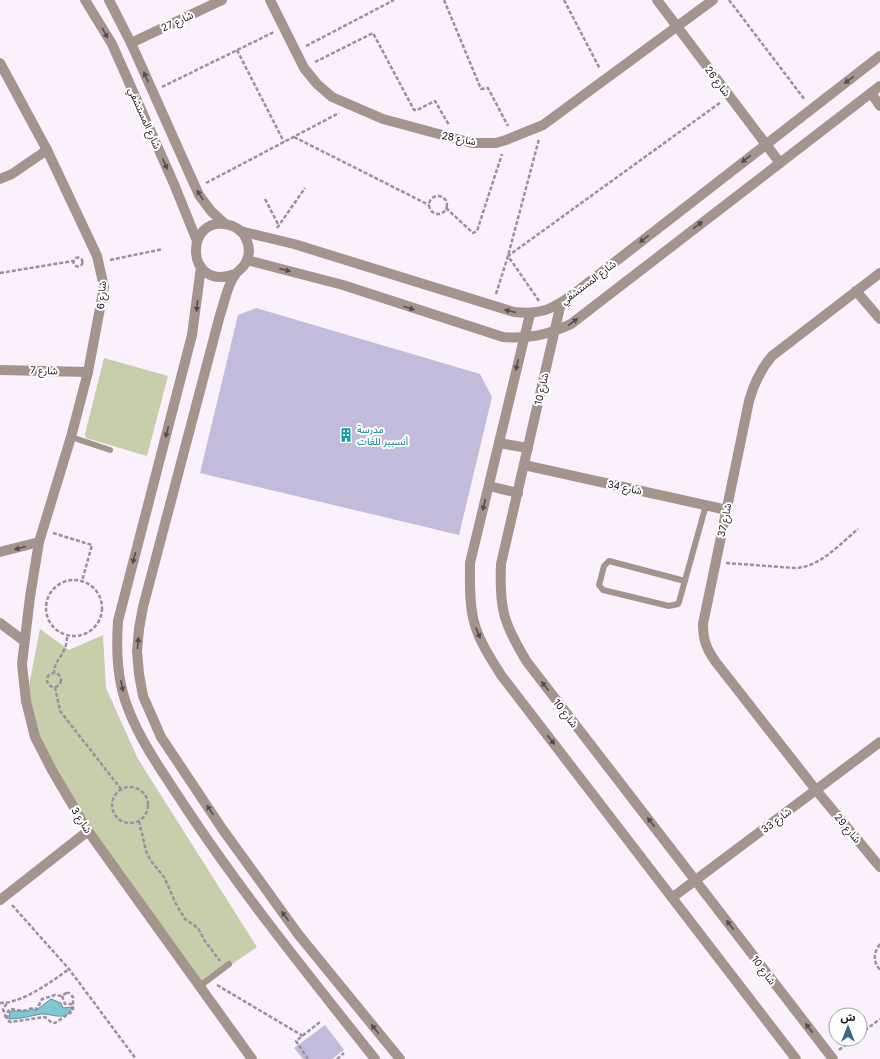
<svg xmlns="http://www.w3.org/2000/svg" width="880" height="1059" font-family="Inter,'Noto Sans Arabic',sans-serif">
	<rect width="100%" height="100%" fill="#faf1fc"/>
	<g fill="#c8cdac">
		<polygon points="104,358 168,376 147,456 86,438 85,434"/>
		<polygon points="40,629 69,650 103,635 106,688 138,759 257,947 200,986 53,772 26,701"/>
	</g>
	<path fill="#7fc7d4" stroke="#60909c" d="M51,999l10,4 2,5 9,-1c-5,16 -21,6 -31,7 -11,2 -21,5 -32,5l1,-8h18l4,-3 3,3z"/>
	<g fill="#c2bbdb">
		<polygon points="256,308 480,374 492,397 459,535 200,473 238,315"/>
		<polygon points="325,1025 344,1050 332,1059 303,1059 294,1048"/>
	</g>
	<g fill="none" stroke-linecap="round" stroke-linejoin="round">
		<g stroke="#9a919c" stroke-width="2.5" stroke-dasharray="4 2" stroke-linecap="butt">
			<polyline points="444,0 481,89 488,88 508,126"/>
			<polyline points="564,0 600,69"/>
			<polyline points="729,0 805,100"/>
			<polyline points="306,46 394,0"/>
			<polyline points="237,50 284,142"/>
			<polyline points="315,62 373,33 414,110 417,110 435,101 449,125"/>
			<polyline points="162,87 274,32"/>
			<polyline points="294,137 429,205"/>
			<polyline points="206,183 339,113"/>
			<circle cx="438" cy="205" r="9"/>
			<polyline points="265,199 279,226"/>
			<polyline points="446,208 473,233 477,231 502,154"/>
			<polyline points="277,228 305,188"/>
			<circle cx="78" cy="262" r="4.5"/>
			<polyline points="110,260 163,249"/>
			<polyline points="0,273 73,261"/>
			<polyline points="496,294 508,256 539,139"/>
			<polyline points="539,301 508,256 721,102"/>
			<polyline points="53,533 92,545 82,581"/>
			<path d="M726,563l69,5c24,0 46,-25 63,-39"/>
			<circle cx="74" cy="608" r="28"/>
			<circle cx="54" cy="680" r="7"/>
			<path d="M54,674c-1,-15 13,-18 13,-38"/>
			<polyline points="55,687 60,711 121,789"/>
			<circle cx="130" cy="805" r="18"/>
			<polyline points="139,821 146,851 151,861 164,877 176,904 185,919 198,928 205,941 220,961"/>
			<polyline points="12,905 69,969 136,1059"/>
			<path d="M880,944c-7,10 -7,17 0,26"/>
			<polyline points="217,985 303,1036"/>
			<polygon points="66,993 69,993 73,997 73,1011 55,1023 51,1022 45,1017 10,1022 7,1020 8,1011 11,1009 23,1011 33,1008 37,1009 42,999 55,995 62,996"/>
			<polyline points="62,996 65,1004 73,1004"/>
			<path d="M0,1003c23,0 51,-21 69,-34"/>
			<polyline points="6,1018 3,1009 7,1003"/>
			<polyline points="860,1034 880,1019"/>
			<polyline points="839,1050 853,1039"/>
			<polyline points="308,1059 296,1041 320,1022"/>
			<polyline points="337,1059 344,1053"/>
		</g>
		<g stroke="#a3948e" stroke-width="6">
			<polyline points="71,437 110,450"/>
			<polyline points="685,581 609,561 604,566 599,585 603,590 669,606 678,604 679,602 706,505"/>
			<polyline points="200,986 229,964"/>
		</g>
		<g stroke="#a3948e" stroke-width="10">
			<polyline points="85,0 112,44 174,184 197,241"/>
			<polyline points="109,0 131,43 199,195 211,211 225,224"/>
			<polyline points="270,0 304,68 317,84 332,97 383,119 472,143 496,143 506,140 543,125 713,0"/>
			<polyline points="657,0 780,163"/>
			<polyline points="131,43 222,0"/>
			<polyline points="0,63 47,150 97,256 104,287 88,372 71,437 39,542 30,597 22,664 26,701 35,737 53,772 88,831 252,1059"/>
			<polyline points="871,93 880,106"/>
			<polyline points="0,179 12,174 47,150"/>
			<path d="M240,231l54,13 220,68c27,3 39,-3 61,-19l305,-237"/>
			<path d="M247,260l96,25 160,52c25,2 45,-2 68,-13l309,-238"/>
			<path d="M201,267l-9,68 -74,286c-2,31 -1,61 11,90 13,33 35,63 55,94 58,88 125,171 191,254"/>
			<path d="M880,273l-108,83c-12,14 -18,27 -23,45l-46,223c0,15 3,24 12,37l101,129 64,77"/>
			<path d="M235,274c-51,19 -51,-61 -6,-49 17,4 25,24 16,39 -3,5 -8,7 -10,11 -7,8 -11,29 -15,40l-77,292 -4,22 -2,22 2,23 4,22 18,41 62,93 42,58 33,46 102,125"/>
			<polyline points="856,291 880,319"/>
			<path d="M561,303l-60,261c-2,46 3,60 26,98l306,397"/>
			<path d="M530,314l-60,249c0,19 -1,40 4,59 5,19 17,37 27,53l295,384"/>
			<polyline points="0,370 88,372"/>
			<polyline points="499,443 528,448"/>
			<polyline points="524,465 727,510"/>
			<polyline points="489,486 518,493"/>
			<polyline points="0,552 39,542"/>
			<polyline points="0,623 24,641"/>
			<polyline points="673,897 880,742"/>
			<polyline points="0,900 88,831"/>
		</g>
	</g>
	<defs><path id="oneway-solid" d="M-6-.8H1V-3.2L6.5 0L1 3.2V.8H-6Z"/></defs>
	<g fill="#564b4e">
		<use href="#oneway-solid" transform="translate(105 33) rotate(61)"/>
		<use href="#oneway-solid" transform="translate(146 77) rotate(-114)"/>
		<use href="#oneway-solid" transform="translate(849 80) rotate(143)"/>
		<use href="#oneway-solid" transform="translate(746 159) rotate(142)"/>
		<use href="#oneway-solid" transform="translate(165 164) rotate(66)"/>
		<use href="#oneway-solid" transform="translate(200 195) rotate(-122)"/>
		<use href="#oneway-solid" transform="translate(698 225) rotate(-37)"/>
		<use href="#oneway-solid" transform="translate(644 239) rotate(142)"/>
		<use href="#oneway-solid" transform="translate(285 270) rotate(14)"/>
		<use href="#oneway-solid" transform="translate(197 306) rotate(97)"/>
		<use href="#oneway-solid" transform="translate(409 308) rotate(18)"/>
		<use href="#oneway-solid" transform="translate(510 311) rotate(-166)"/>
		<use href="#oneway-solid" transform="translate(573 322) rotate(-37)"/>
		<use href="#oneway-solid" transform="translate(517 365) rotate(103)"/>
		<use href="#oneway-solid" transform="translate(167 432) rotate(105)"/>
		<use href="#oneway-solid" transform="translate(484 505) rotate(103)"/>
		<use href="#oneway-solid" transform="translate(20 548) rotate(165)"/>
		<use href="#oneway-solid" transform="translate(134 558) rotate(105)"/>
		<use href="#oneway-solid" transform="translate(478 633) rotate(67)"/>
		<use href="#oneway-solid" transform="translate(138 643) rotate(-86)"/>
		<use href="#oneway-solid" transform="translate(122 686) rotate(78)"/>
		<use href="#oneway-solid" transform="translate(545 686) rotate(-128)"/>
		<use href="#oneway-solid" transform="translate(551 740) rotate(52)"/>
		<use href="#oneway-solid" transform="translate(210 810) rotate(-124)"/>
		<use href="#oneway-solid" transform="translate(651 822) rotate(-128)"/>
		<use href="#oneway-solid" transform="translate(285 916) rotate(-127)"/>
		<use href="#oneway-solid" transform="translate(730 925) rotate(-127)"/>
		<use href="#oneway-solid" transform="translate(809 1028) rotate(-127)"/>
		<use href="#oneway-solid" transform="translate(375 1029) rotate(-129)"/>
	</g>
	<defs>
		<symbol id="building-bare" viewBox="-9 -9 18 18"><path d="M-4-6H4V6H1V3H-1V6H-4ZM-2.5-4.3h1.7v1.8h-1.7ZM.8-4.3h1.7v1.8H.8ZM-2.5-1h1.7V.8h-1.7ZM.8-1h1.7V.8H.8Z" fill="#0f9aa8" stroke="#fff" stroke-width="2.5" paint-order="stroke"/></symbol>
	</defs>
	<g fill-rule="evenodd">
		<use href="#building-bare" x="336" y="425" width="20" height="20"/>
	</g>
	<g text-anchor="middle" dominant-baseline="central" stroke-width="4" stroke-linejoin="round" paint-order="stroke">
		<g font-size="10" fill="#170f19" stroke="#fff">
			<text transform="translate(177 21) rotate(-25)">شارع 27</text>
			<text transform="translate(718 81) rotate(53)">شارع 26</text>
			<text transform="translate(145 118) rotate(66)">شارع المستشفي</text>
			<text transform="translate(459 138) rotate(11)">شارع 28</text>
			<text transform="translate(588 282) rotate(-37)">شارع المستشفي</text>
			<text transform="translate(101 295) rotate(-86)">شارع 6</text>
			<text transform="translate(44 370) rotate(2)">شارع 7</text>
			<text transform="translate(541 389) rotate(-77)">شارع 10</text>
			<text transform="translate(625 487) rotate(12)">شارع 34</text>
			<text transform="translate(724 520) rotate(-78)">شارع 37</text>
			<text transform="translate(566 713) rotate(52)">شارع 10</text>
			<text transform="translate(82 820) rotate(58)">شارع 3</text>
			<text transform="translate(776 820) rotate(-37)">شارع 33</text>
			<text transform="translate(848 828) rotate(50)">شارع 29</text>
			<text transform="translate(764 970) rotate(53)">شارع 10</text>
		</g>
		<g font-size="10" fill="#0d838f" stroke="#fff" text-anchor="start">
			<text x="357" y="429">مدرسة<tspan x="357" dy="12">أنسبير للغات</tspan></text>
		</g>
	</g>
	<g transform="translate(848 1027)"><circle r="19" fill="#ffffff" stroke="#a29fa3"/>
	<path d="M0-3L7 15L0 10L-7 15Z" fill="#326b85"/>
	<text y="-6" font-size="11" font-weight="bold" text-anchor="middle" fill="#170f19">ش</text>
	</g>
</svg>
